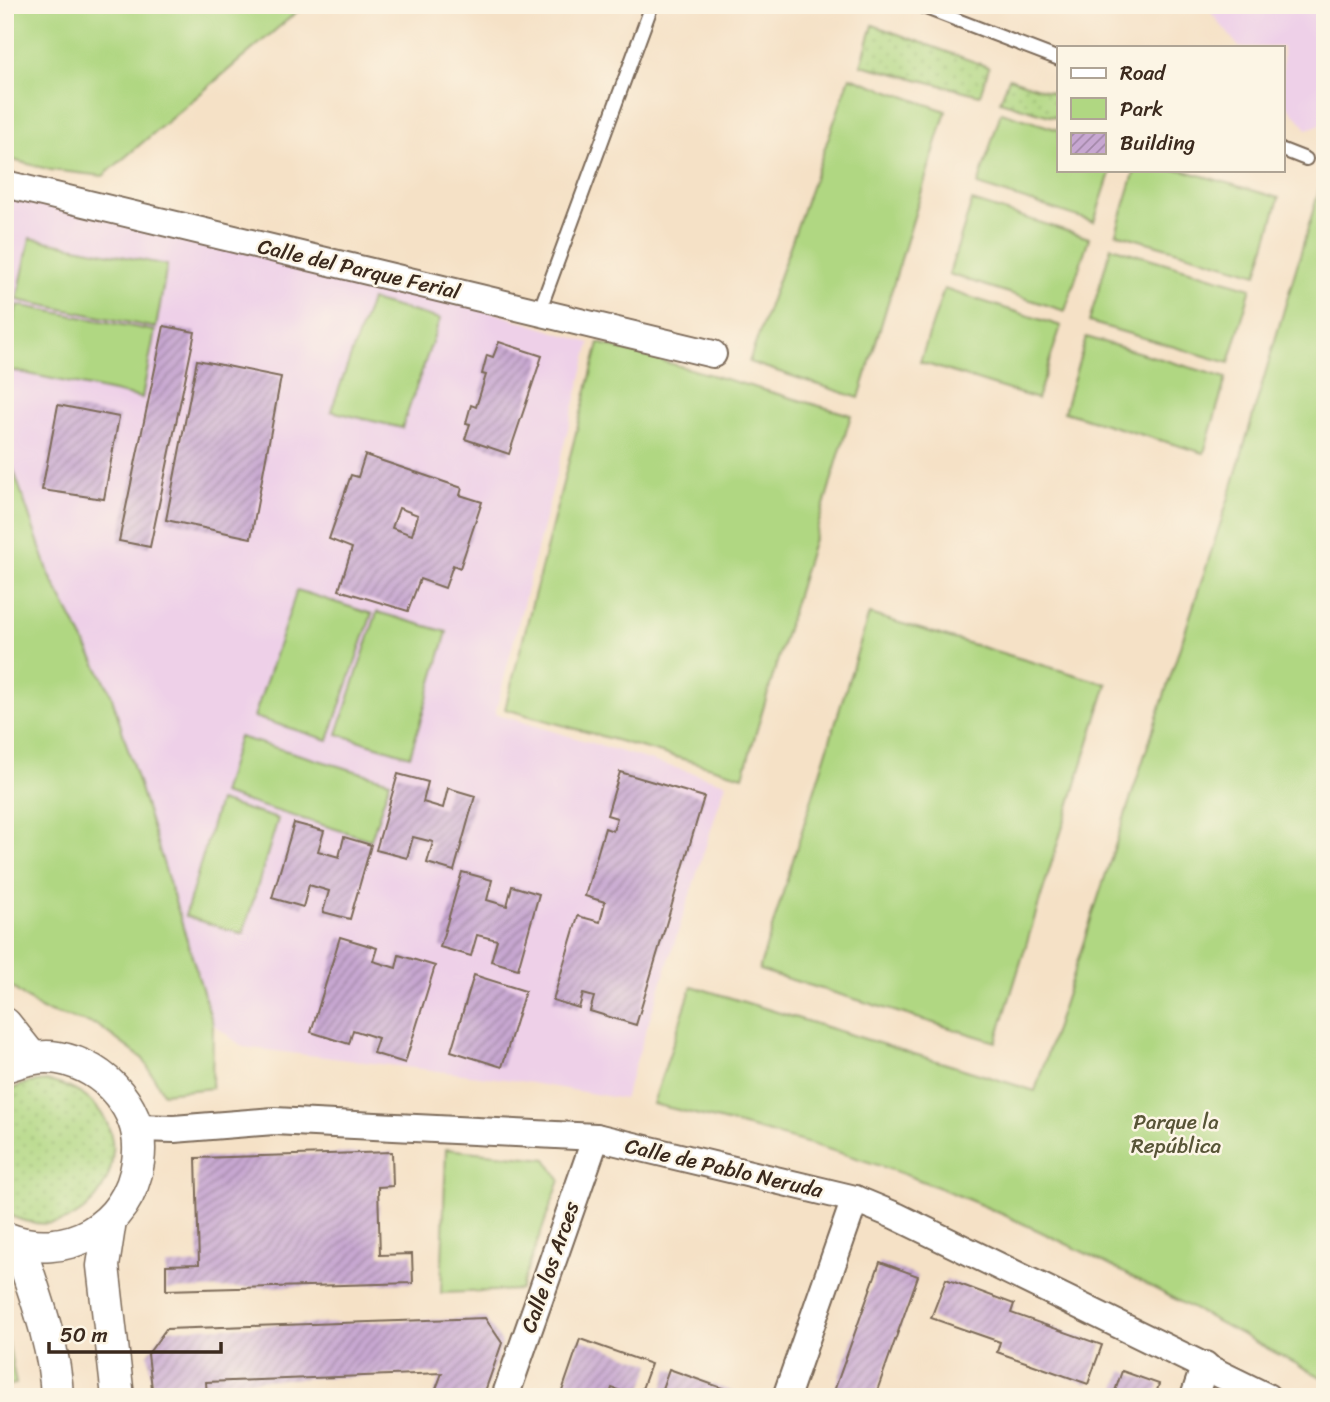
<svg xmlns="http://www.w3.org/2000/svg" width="1330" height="1402" font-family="Sriracha,sans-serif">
	<defs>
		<pattern id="grass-dots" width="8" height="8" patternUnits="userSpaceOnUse" patternTransform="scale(1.75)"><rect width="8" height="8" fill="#b0d782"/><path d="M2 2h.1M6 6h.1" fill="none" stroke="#98b970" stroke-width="1.8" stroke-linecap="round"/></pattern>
		<pattern id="building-hatch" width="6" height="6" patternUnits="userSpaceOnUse" patternTransform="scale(1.75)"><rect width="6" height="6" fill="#c7a7d1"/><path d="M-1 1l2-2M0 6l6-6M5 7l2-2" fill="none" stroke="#a388a9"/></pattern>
	</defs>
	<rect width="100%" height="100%" fill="#fcf5e5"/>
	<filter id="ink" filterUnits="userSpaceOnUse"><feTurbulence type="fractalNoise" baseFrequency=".0143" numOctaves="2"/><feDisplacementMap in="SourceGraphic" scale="14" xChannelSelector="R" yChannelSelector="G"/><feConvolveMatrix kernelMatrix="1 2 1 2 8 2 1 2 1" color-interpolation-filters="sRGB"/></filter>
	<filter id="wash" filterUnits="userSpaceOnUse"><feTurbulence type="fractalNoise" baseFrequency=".00686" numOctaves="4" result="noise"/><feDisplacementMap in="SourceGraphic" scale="28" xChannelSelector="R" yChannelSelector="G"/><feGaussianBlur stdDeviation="1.57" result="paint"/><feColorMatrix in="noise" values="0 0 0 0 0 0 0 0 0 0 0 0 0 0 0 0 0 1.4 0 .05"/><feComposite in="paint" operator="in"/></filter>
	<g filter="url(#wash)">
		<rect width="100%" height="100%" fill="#f5e1c6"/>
		<g fill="#eed0e8">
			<polygon points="1205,5 1325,5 1325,123 1307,129 1283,100 1283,47 1239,47"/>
			<polygon points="5,196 426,291 590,343 495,714 726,783 624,1099 520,1081 243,1047 213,1024 110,691 50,576 5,445"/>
		</g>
		<g fill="url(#grass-dots)" stroke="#768050" stroke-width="2">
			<polygon points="873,25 989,67 980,95 861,65"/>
			<polygon points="1009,78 1059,95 1059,119 1000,101"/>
			<path d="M47,1081c120,24 57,185 -42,132v-121l22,-9z"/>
		</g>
		<g fill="#b0d782" stroke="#768050" stroke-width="2">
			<polygon points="5,5 305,5 103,176 51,170 5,158"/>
			<polygon points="850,77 946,111 859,398 749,362"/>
			<polygon points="1001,112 1059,130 1059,170 1111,170 1094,222 978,185"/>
			<polygon points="1135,170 1182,170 1279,198 1257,274 1116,233"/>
			<path d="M1325,170v1209c-135,-71 -269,-148 -411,-201 -85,-32 -173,-53 -261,-74l39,-118 343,105 194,-594z"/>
			<polygon points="972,201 1089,238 1065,311 949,274"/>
			<polygon points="30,238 167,265 156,328 17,300"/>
			<polygon points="1111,247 1251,288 1229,363 1089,322"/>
			<polygon points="944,289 1061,326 1037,399 920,362"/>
			<polygon points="371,300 440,319 402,428 331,411"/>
			<polygon points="17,305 155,331 142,398 5,369 5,357"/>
			<polygon points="1086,337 1226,378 1204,453 1064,412"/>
			<polygon points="599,343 851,415 743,776 505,709"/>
			<polygon points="5,445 50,576 110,691 213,1024 212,1088 163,1093 143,1059 97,1025 42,1010 5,982"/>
			<polygon points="297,590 372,614 328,740 254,717"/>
			<polygon points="377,612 447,632 410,756 337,734"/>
			<polygon points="869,614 1107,684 996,1042 759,970"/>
			<polygon points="239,737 390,781 371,840 222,794"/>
			<polygon points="219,801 278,819 243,934 185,916"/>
			<polygon points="446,1149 546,1159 560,1180 520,1290 441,1293"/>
			<polygon points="5,1326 16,1384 5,1386"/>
		</g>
		<g id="blocks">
			<g fill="url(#building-hatch)" fill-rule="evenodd">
				<polygon points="164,326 195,332 150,547 119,541"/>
				<polygon points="499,342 542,356 509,454 465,439 470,424 466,423 471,405 476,407 486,375 482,374 487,355 493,357"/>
				<polygon points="197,360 281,377 251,538 166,520"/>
				<polygon points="58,405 119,417 104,499 42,490"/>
				<path d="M365,455l97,33 -2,7 22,7 -22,66 -7,-3 -8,23 -25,-9 -12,32 -69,-21 13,-42 -23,-9 22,-64 7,2zM399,508l19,7 -6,20 -20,-7z"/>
				<polygon points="620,772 704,797 636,1025 590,1011 594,997 583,994 579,1008 553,1000 578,916 600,922 605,902 585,896 605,828 613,831 617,818 607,815"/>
				<polygon points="398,774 428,782 423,802 443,808 448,788 475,796 454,871 427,863 433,842 413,837 407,858 376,850"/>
				<polygon points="294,823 324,831 318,851 339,857 344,837 371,845 350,919 323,912 329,891 309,885 303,907 272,898"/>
				<polygon points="462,872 492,880 487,900 507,906 512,886 539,894 518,969 491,961 497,940 477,935 471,956 440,947"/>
				<polygon points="340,937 377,948 373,961 396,968 399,955 435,966 405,1063 373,1053 378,1038 353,1030 349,1044 311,1032"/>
				<polygon points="474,975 525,991 502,1067 451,1051"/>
				<polygon points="392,1152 393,1186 378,1187 380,1255 412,1254 413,1283 166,1290 166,1265 199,1264 196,1158"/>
				<polygon points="880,1262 918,1276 878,1388 875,1397 832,1397"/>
				<polygon points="946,1279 1014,1304 1011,1313 1102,1345 1088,1384 997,1352 1000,1342 931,1318"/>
				<polygon points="485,1318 502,1343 483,1397 433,1397 442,1373 206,1382 207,1397 153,1397 148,1354 166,1329"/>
				<polygon points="580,1339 651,1364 639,1397 612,1388 609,1397 560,1397"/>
				<polygon points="669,1369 739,1394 738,1397 659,1397"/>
				<polygon points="1122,1371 1159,1384 1155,1397 1113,1397"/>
			</g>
		</g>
	</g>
	<g filter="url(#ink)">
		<use href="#blocks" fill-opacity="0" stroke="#7c6a59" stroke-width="2"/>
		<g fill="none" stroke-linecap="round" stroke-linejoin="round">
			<defs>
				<g id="service">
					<polyline points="918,5 1059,59"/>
					<polyline points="1283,150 1306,159"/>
					<polyline points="539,312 652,5"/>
				</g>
				<g id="minor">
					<polyline points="5,184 713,354"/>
					<polyline points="136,1128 174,1129 274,1121 596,1137 855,1199 896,1216 1267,1397"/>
					<polyline points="505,1397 596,1137"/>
					<polyline points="786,1397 855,1199"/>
					<polyline points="1194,1397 1205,1365"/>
				</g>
				<g id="tertiary">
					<polyline points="5,1024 32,1058"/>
					<path d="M5,1066c18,-6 35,-11 53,-8 48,8 88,54 80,104 -9,65 -73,100 -133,76"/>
					<polyline points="110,1220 103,1266 118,1397"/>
					<path d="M18,1243c16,49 37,102 39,154"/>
				</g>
			</defs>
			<use href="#service" stroke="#7c6a59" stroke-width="16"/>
			<use href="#minor" stroke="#7c6a59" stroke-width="30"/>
			<use href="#tertiary" stroke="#7c6a59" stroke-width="35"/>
			<use href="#service" stroke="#fff" stroke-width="12"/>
			<use href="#minor" stroke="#fff" stroke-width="26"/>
			<use href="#tertiary" stroke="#fff" stroke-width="32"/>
		</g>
	</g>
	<g text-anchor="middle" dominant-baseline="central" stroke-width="5" stroke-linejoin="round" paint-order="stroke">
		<g font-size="21" fill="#3b2a1e" stroke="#fcf5e5">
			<text transform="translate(359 269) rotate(13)">Calle del Parque Ferial</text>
			<text transform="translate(724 1168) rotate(13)">Calle de Pablo Neruda</text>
			<text transform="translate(550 1267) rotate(-71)">Calle los Arces</text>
		</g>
		<g font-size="21" fill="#585537" stroke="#fcf5e5">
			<text x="1176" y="1122">Parque la<tspan x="1176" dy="24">República</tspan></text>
		</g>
	</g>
	<rect width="1330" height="1402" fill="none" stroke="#fcf5e5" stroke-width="28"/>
	<rect x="1057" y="46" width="228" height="126" fill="#fcf5e5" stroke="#afa495" stroke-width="2"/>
	<rect x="1071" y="68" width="35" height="10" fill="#ffffff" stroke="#afa495" stroke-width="2"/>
	<text x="1120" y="80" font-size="21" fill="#3b2a1e">Road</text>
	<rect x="1071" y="98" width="35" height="21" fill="#b0d782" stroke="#afa495" stroke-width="2"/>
	<text x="1120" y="116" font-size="21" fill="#3b2a1e">Park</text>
	<rect x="1071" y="133" width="35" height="21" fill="url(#building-hatch)" stroke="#afa495" stroke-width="2"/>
	<text x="1120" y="150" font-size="21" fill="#3b2a1e">Building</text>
	<path d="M49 1342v10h172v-10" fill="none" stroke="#3b2a1e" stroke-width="3.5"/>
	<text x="60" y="1342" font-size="21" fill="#3b2a1e" stroke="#fcf5e5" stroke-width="5" paint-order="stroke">50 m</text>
</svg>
